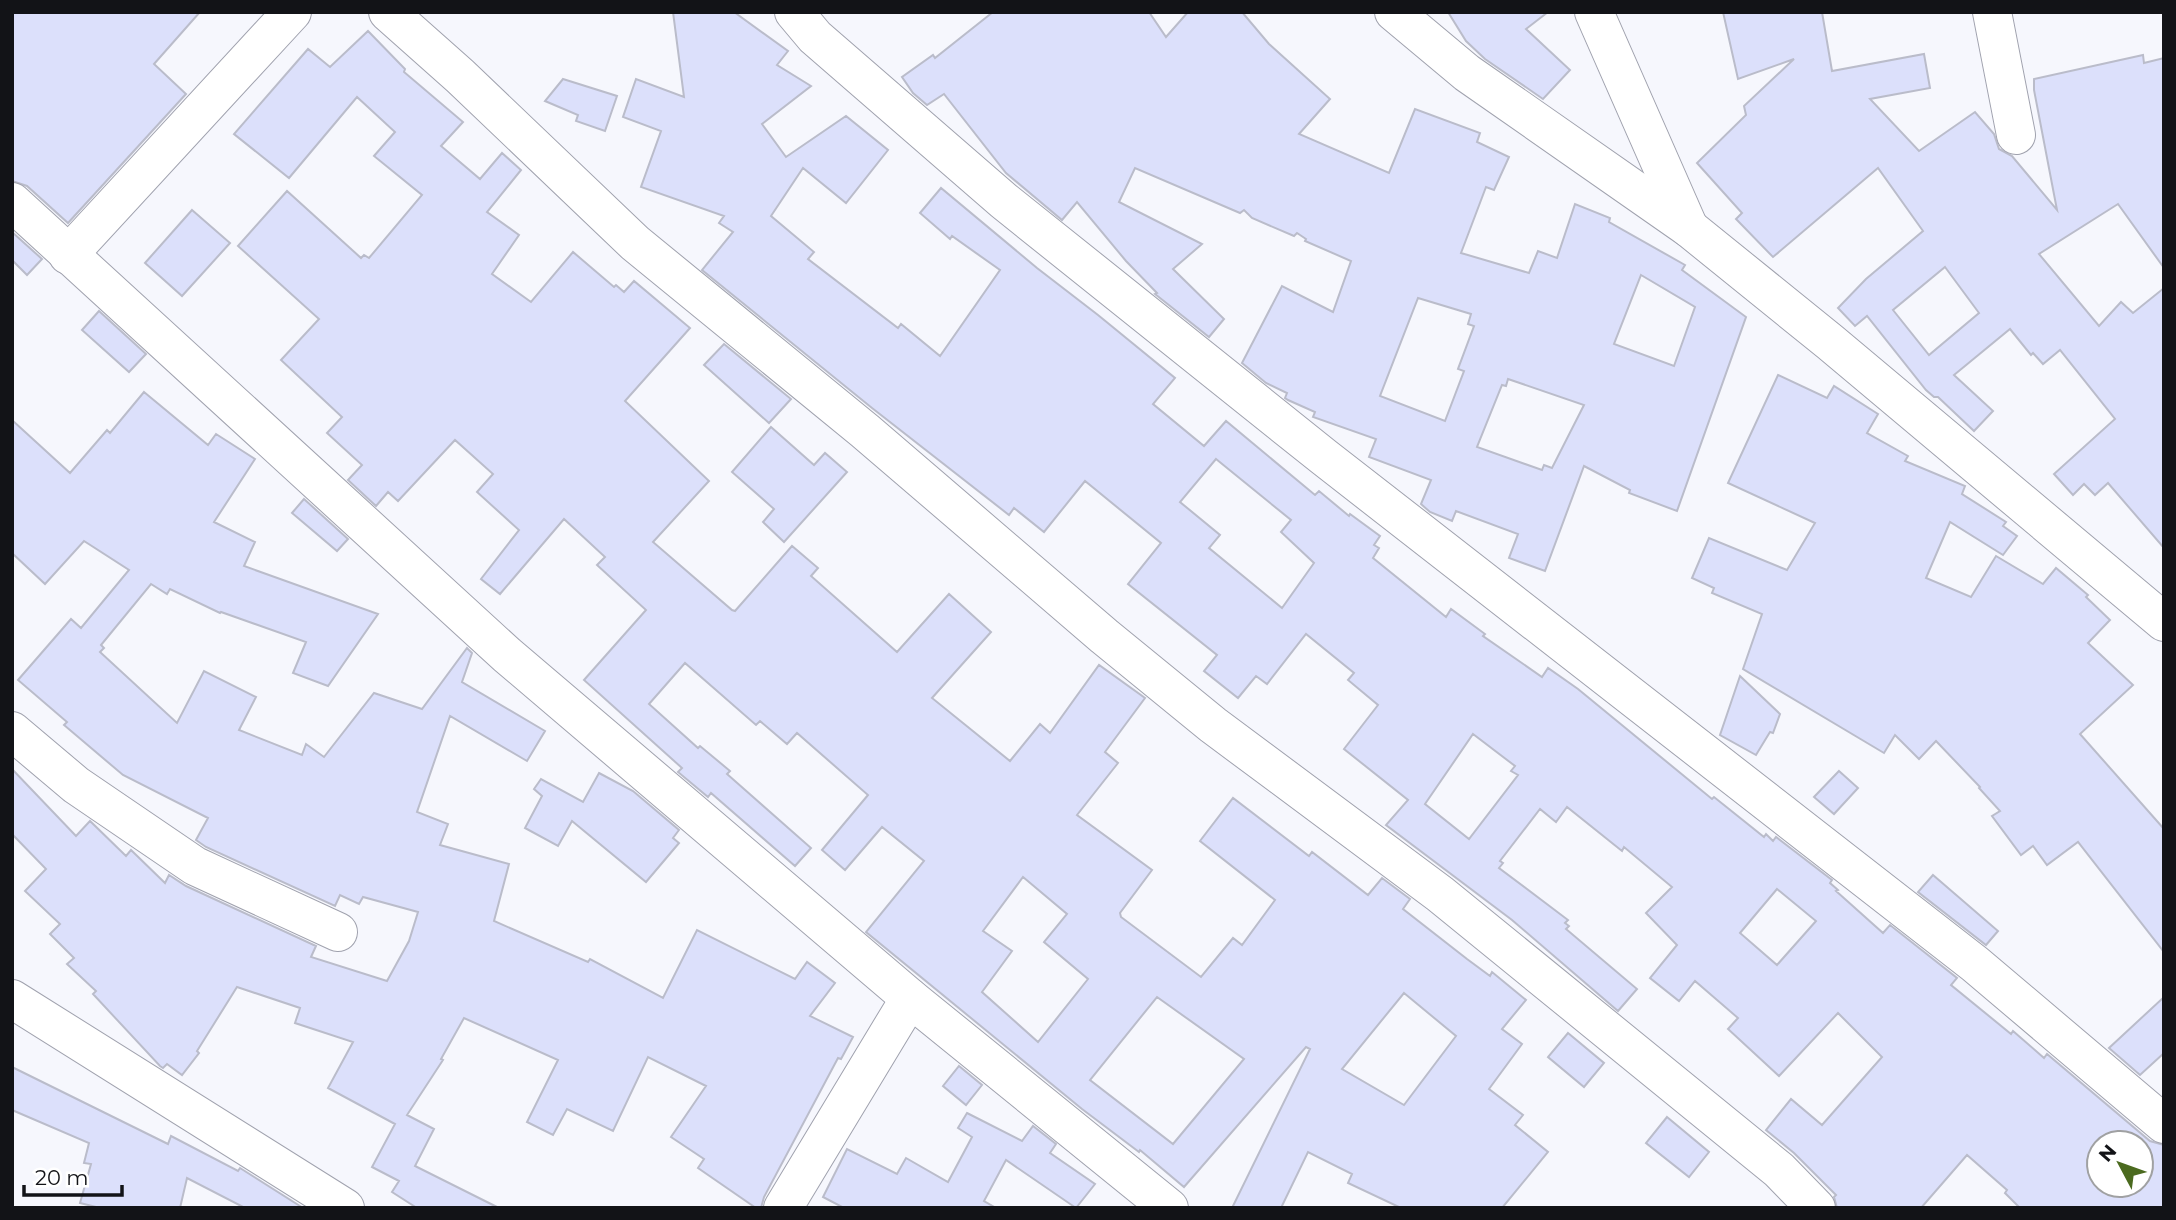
<svg xmlns="http://www.w3.org/2000/svg" width="2176" height="1220" font-family="Montserrat,sans-serif">
	<rect width="100%" height="100%" fill="#f6f7fd"/>
	<g fill="#dce0fb" stroke="#babcca" stroke-width="2" fill-rule="evenodd">
		<polygon points="12,12 200,12 154,64 186,94 68,223 27,186 12,181"/>
		<path d="M673,12h61l54,39 -11,14 34,21 -49,38 24,33 60,-41 42,34 -42,53 -43,-35 -32,48 43,36 -6,7 90,69 3,-4 39,32 60,-86 -48,-34 -2,3 -30,-26 21,-25 96,80 61,47 77,63 -22,26 51,42 22,-25 89,74 4,-4 30,25 1,-2 30,22 -6,9 5,3 -6,10 73,59 5,-8 34,25 -2,2 59,41 6,-9 30,21 134,110 2,-2 50,40 2,-3 7,7 3,-4 56,43 -2,3 8,7 -2,1 47,42 7,-8 67,53 -6,7 60,49 2,-3 31,27 3,-4 103,87 14,4v63h-144l-15,-15 2,-3 -40,-35 -46,53h-84l-3,-11 2,-2 -42,-42 -28,-23 25,-31 31,26 60,-68 -44,-44 -59,63 -51,-47 10,-11 -43,-37 -16,20 -29,-23 27,-33 -31,-32 26,-26 -48,-40 -2,4 -55,-44 -11,15 -16,-13 -40,52 3,2 -4,5 69,52 -3,3 4,3 -3,3 71,60 -19,22 -106,-91 -126,-95 22,-25 -64,-51 34,-44 -30,-25 6,-7 -48,-39 -39,50 -11,-8 -18,22 -34,-27 13,-16 -89,-71 33,-41 -76,-62 -41,51 -30,-24 -5,7 -137,-107 -170,-138 31,-38 -14,-9 5,-7 -83,-29 20,-56 -38,-14 13,-38 48,18zM1216,459l75,61 -10,12 33,31 -32,45 -73,-60 11,-13 -40,-33zM1473,734l42,32 -4,5 7,4 -49,64 -44,-35zM1777,889l39,32 -39,44 -37,-32zM2099,1143h42v42h-42z"/>
		<path d="M993,12h156l17,25 22,-25h54l27,32 61,55 -31,35 90,39 26,-64 65,24 -3,9 32,15 -15,33 -8,-3 -25,66 68,20 9,-22 19,7 18,-54 35,14 -1,4 76,43 -3,5 64,47 -69,194 -48,-18 1,-3 -46,-24 -39,105 -36,-13 9,-24 -62,-23 -4,10 -22,-9 -9,-8 10,-24 -62,-23 7,-18 -63,-22 2,-5 -27,-12 -3,-2 2,-5 -21,-10 -24,-20 40,-77 51,26 18,-51 -46,-20 1,-2 -9,-6 -3,3 -42,-18 -8,-8 -4,3 -105,-45 -16,34 83,42 -29,25 51,50 -15,18 -54,-43 2,-1 -31,-32 -49,-59 -15,18 -56,-47 -62,-79 -17,11 -14,-12 -11,-16 31,-22 2,3zM1641,275l54,32 -21,59 -60,-22zM1418,298l53,16 -3,10 6,2 -16,43 6,2 -19,50 -65,-25zM1508,379l76,26 -32,63 -8,-3 -2,5 -65,-23 25,-62 4,1z"/>
		<polygon points="1448,12 1548,12 1526,29 1570,70 1543,99 1485,59 1466,41"/>
		<path d="M1723,12h99l10,59 92,-17 6,34 -60,11 49,52 56,-39 19,22 5,15 13,7 45,54 -23,-120v-11l109,-24 1,8 20,-5v210l-46,-64 -79,50 60,72 22,-24 12,11 31,-25v260l-56,-65 -13,12 -11,-11 -11,11 -19,-21 61,-55 -55,-69 -17,14 -10,-11 -2,2 -21,-26 -56,46 39,36 -19,20 -36,-34h-4l-8,-7 -59,-74 -12,10 -17,-18 28,-29 57,-48 -45,-63 -105,89 -37,-38 6,-6 -45,-50 49,-48 -2,-9 50,-47 -56,20zM1945,267l34,46 -50,42 -36,-45z"/>
		<path d="M368,31l37,38 -1,3 59,50 -22,24 39,33 22,-26 19,17 -34,42 32,23 -27,39 39,28 42,-50 41,35 2,-2 8,7 10,-11 56,47 -65,73 84,80 -56,61 79,68 3,1 57,-65 26,22 -7,8 86,76 52,-58 42,38 -59,66 78,63 30,-37 10,9 49,-68 46,33 -40,54 13,11 -41,52 75,55 -32,43 1,4 80,60 32,-39 9,7 33,-45 -75,-59 33,-43 76,58 3,-4 56,43 14,-17 28,21 -7,10 64,50 23,17 2,-4 34,28 -24,29 20,15 -33,45 34,26 -8,10 33,27 -46,56h-101l-53,-25 4,-9 -44,-22 -27,56h-49l78,-159 -4,-2 -122,140 -44,-37 -1,2 -57,-43 -216,-177 58,-71 -42,-34 -37,43 -23,-20 46,-55 -71,-62 -10,11 -27,-23 -4,4 -71,-62 -36,41 49,44 2,-2 30,25 -3,3 84,74 -16,18 -84,-73 -3,4 -30,-25 4,-4 -98,-88 62,-70 -49,-45 8,-8 -41,-38 -64,75 -19,-15 38,-49 -42,-38 16,-18 -38,-34 -57,61 -10,-9 -12,14 -28,-26 14,-15 -35,-32 15,-16 -61,-57 38,-41 -81,-73 49,-55 74,67 3,-3 5,3 53,-63 -48,-39 21,-24 -38,-35 -68,81 -55,-44 74,-85 22,18zM1023,877l44,37 -23,28 44,37 -50,63 -56,-50 30,-41 -29,-20zM1404,993l52,43 -52,69 -62,-36zM1157,997l87,62 -71,85 -83,-64z"/>
		<polygon points="563,79 617,96 605,131 576,121 578,115 545,101"/>
		<polygon points="192,210 230,243 182,296 145,263"/>
		<polygon points="12,232 42,259 27,275 12,260"/>
		<polygon points="99,311 146,354 129,372 82,330"/>
		<polygon points="724,344 791,399 769,423 704,365"/>
		<polygon points="1778,375 1827,398 1834,386 1878,414 1867,433 1908,456 1905,461 1965,486 1962,494 2006,522 2003,526 2017,536 2003,555 1950,522 1926,578 1971,597 1996,556 2043,584 2056,568 2088,595 2086,597 2110,620 2088,643 2133,685 2080,734 2164,829 2164,952 2078,842 2047,865 2033,846 2021,855 1992,816 2000,811 1979,788 1980,787 1936,741 1919,759 1895,735 1884,753 1743,669 1762,614 1712,593 1714,588 1692,578 1709,538 1787,570 1815,523 1728,483"/>
		<polygon points="144,392 208,445 216,434 255,459 214,522 255,542 244,566 378,614 328,686 293,673 306,642 221,612 220,613 170,589 167,594 151,584 101,645 104,648 100,652 177,723 204,671 256,697 239,730 302,755 306,744 324,757 374,693 422,709 467,648 472,653 462,682 545,731 527,761 450,716 417,812 448,824 440,845 509,864 494,921 588,962 590,959 663,998 697,930 795,979 807,962 835,983 810,1016 853,1037 841,1059 838,1058 764,1197 761,1208 756,1208 698,1168 704,1159 671,1137 706,1086 648,1057 613,1131 567,1109 553,1135 527,1122 558,1060 464,1018 441,1059 443,1060 407,1115 434,1129 415,1166 499,1208 417,1208 392,1192 399,1181 372,1167 395,1124 328,1088 353,1042 295,1023 300,1008 237,987 197,1051 199,1053 182,1075 167,1064 163,1068 160,1066 93,994 96,991 67,964 74,958 50,934 60,924 25,891 46,869 12,834 12,769 76,836 90,821 126,856 131,850 165,883 169,875 186,886 316,946 311,957 387,981 409,941 418,912 363,897 359,904 340,895 335,906 206,847 196,840 208,818 123,775 64,725 67,722 18,680 71,619 81,628 129,570 84,541 45,584 12,553 12,420 70,473 107,430 110,433"/>
		<polygon points="771,427 814,465 825,453 847,472 784,542 763,522 774,509 732,472"/>
		<polygon points="304,499 348,539 337,551 292,513"/>
		<polygon points="1740,676 1780,714 1773,733 1770,732 1756,755 1720,735"/>
		<polygon points="1839,771 1858,788 1834,814 1814,797"/>
		<polygon points="599,773 633,791 679,830 673,838 679,843 646,882 572,821 558,846 525,828 542,796 534,789 541,779 583,802"/>
		<polygon points="1933,875 1998,931 1986,945 1918,892"/>
		<polygon points="2164,997 2164,1053 2140,1075 2109,1048"/>
		<polygon points="1568,1033 1604,1063 1584,1087 1548,1057"/>
		<polygon points="959,1066 982,1085 966,1105 943,1086"/>
		<polygon points="12,1067 168,1144 171,1136 238,1171 240,1168 303,1208 245,1208 187,1178 180,1208 100,1208 80,1203 91,1164 84,1163 89,1143 12,1110"/>
		<polygon points="967,1113 1022,1141 1033,1126 1056,1144 1050,1153 1095,1184 1076,1208 1006,1160 984,1201 996,1208 844,1208 823,1197 847,1149 897,1174 906,1158 948,1182 972,1137 958,1128"/>
		<polygon points="1667,1117 1709,1152 1689,1177 1646,1143"/>
	</g>
	<g fill="none" stroke-linecap="round" stroke-linejoin="round">
		<defs>
			<g id="minor">
				<polyline points="388,12 460,76 635,243 865,431 1104,636 1213,725 1440,894 1779,1170 1816,1208"/>
				<polyline points="794,12 815,37 1004,201 1324,457 1975,964 2164,1124"/>
				<polyline points="1394,12 1467,73 1689,228 1830,342 2164,622"/>
				<polyline points="1594,12 1689,228"/>
				<polyline points="1992,12 2016,135"/>
				<polyline points="12,202 507,655 910,998 1169,1208"/>
				<polyline points="68,255 292,12"/>
				<polyline points="12,731 76,785 195,866 338,932"/>
				<polyline points="12,999 345,1208"/>
				<polyline points="783,1208 910,998"/>
			</g>
		</defs>
		<use href="#minor" stroke="#a0a2ae" stroke-width="40"/>
		<use href="#minor" stroke="#fff" stroke-width="38"/>
	</g>
	<rect width="2176" height="1220" fill="none" stroke="#121317" stroke-width="28"/>
	<g transform="translate(2120 1164) rotate(311)"><circle r="33" fill="#ffffff" stroke="#a0a1a2" stroke-width="2"/>
	<path d="M0-5L12 26L0 18L-12 26Z" fill="#4b6a1f"/>
	<text y="-10" font-size="19" font-weight="bold" text-anchor="middle" fill="#121317">N</text>
	</g>
	<path d="M24 1185v10h98v-10" fill="none" stroke="#121317" stroke-width="3.5"/>
	<text x="35" y="1185" font-size="21" fill="#121317" stroke="#ffffff" stroke-width="5" paint-order="stroke">20 m</text>
</svg>
